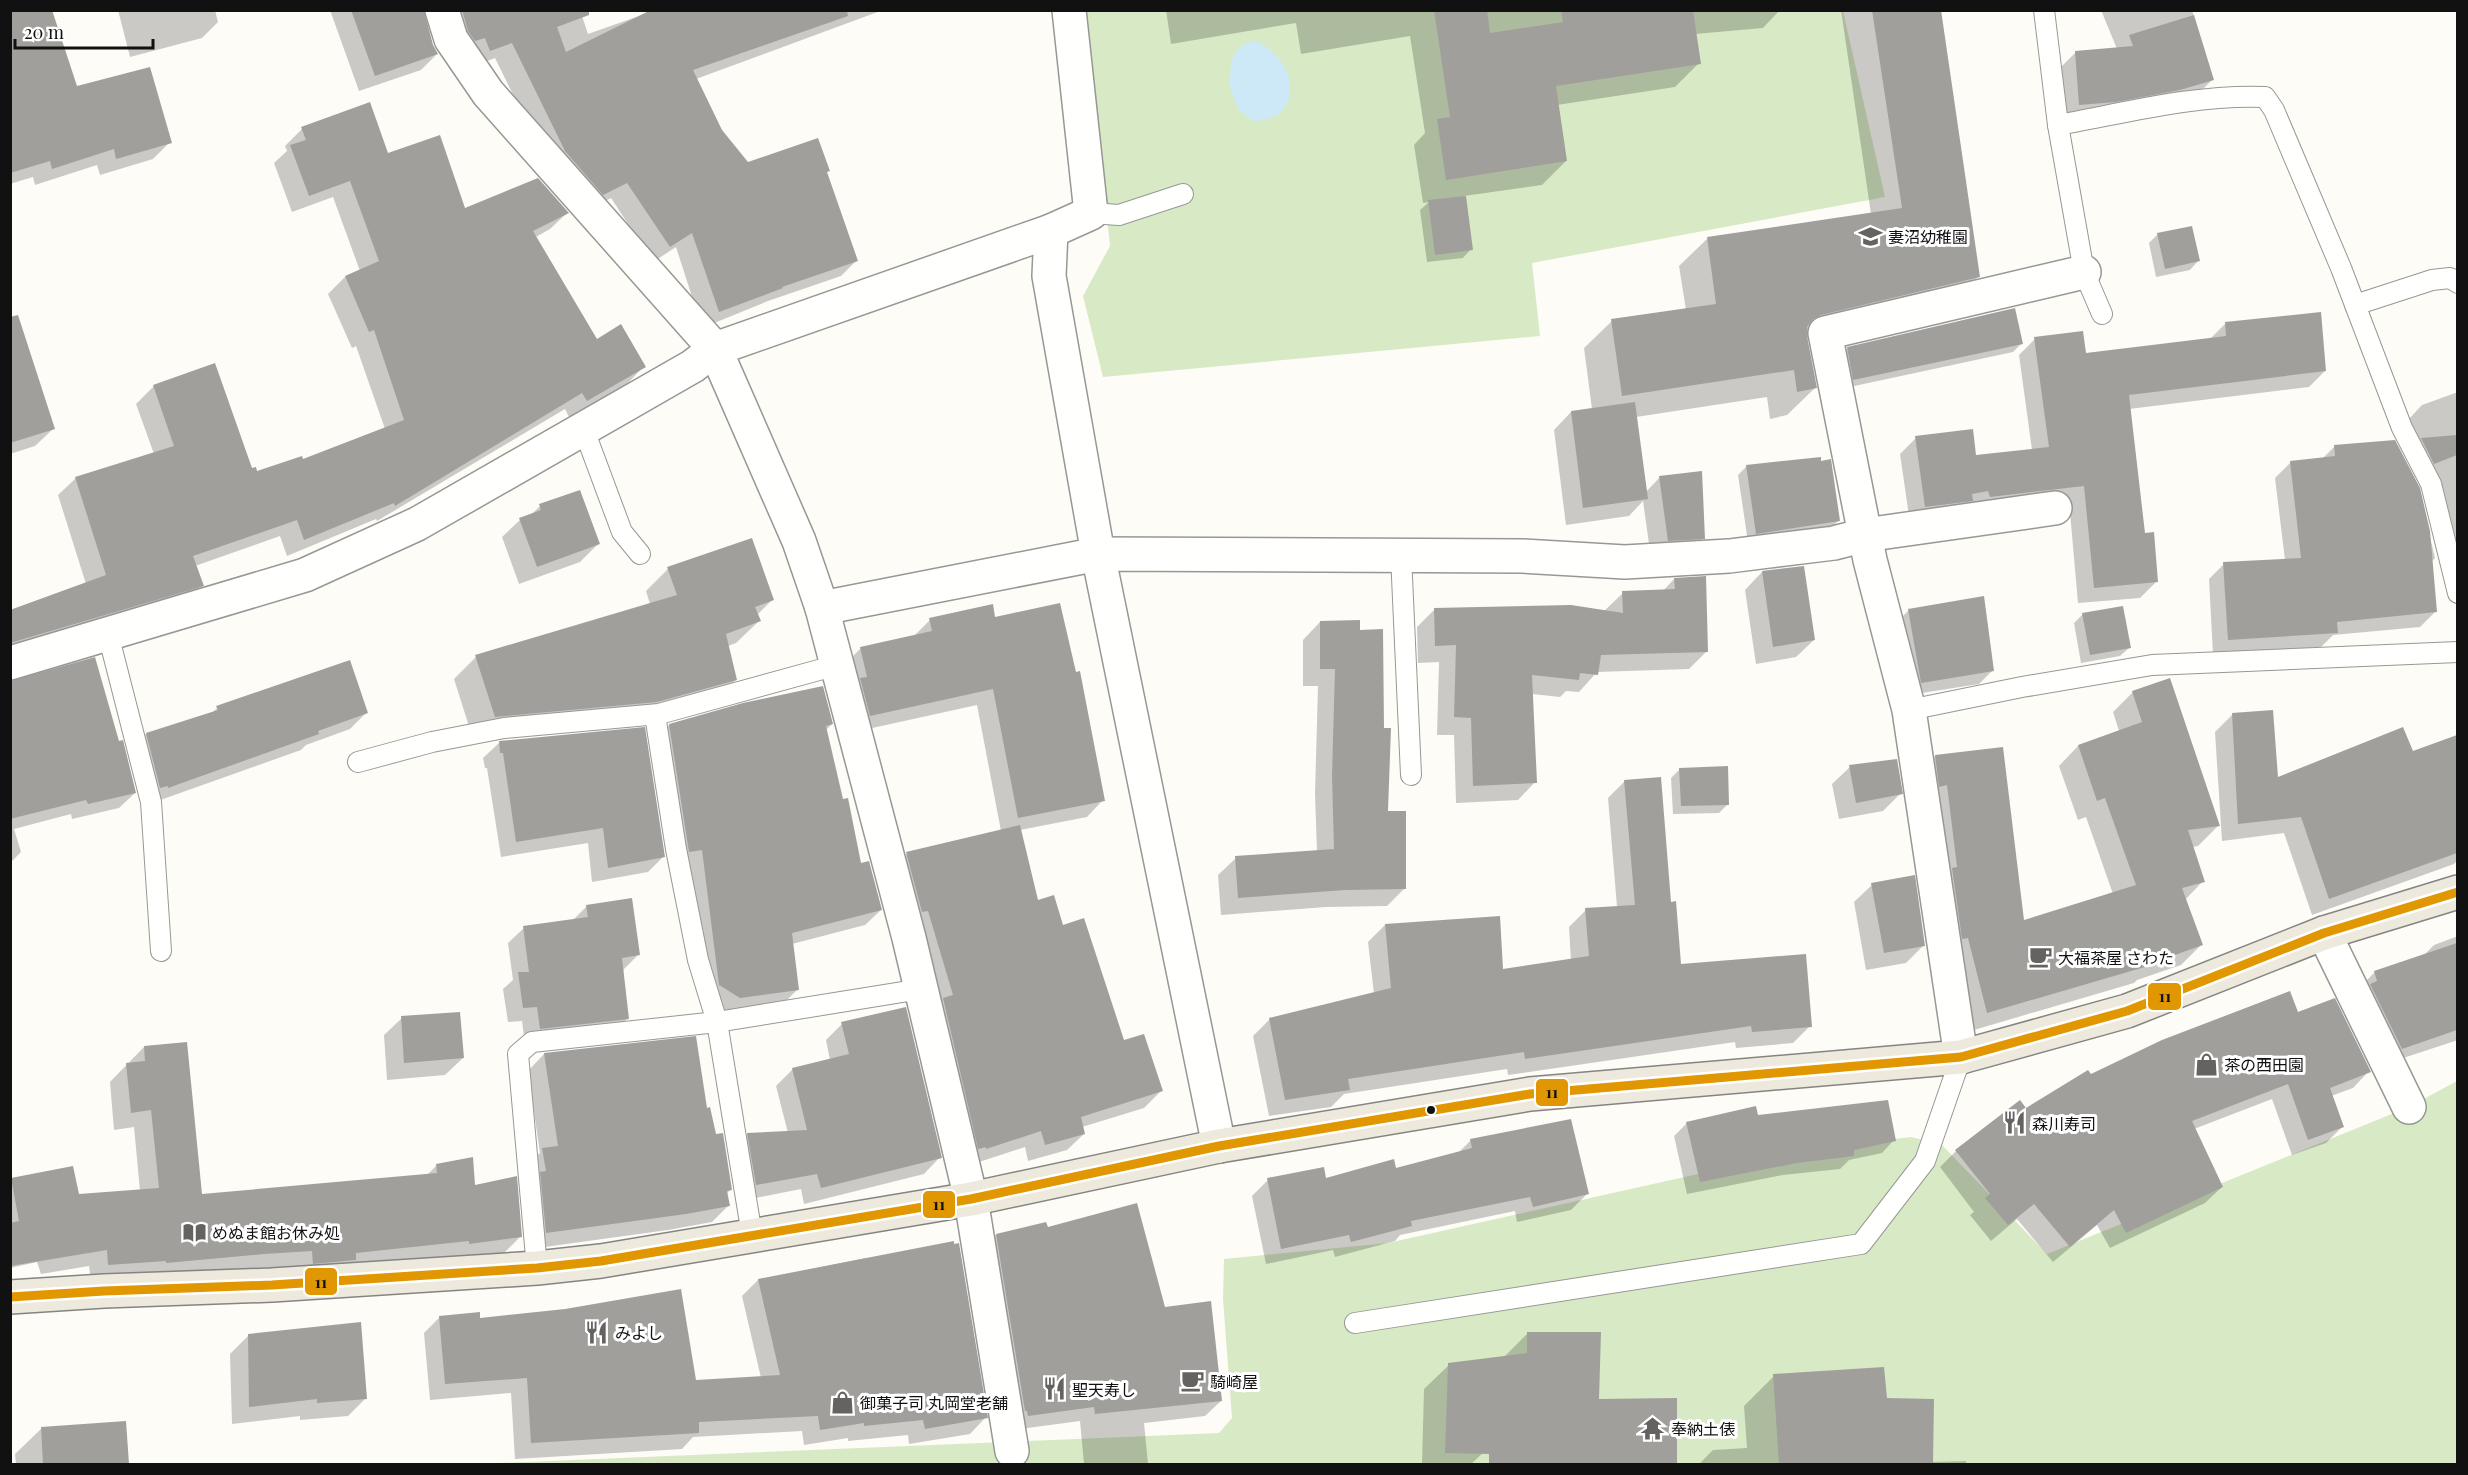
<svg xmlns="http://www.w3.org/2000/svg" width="2468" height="1475" font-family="'Playfair Display','Noto Sans JP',serif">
	<rect width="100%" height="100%" fill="#fdfcf7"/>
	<g fill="#d8eac5">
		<polygon points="1086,11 1843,11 1885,197 1532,263 1540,336 1103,377 1083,296 1110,246"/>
		<polygon points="2457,1081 2457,1464 477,1464 1219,1433 1232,1418 1223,1299 1224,1259 1388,1243 1810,1149 1911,1137 1941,1144 2047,1254 2409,1107"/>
	</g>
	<path fill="#cde8f7" d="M1255,41c27,10 48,47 26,71 -5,6 -18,7 -26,10l-17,-13 -9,-25 3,-26 10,-13z"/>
	<g fill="#0003">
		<polygon points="10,10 76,88 170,142 153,159 100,175 97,165 35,185 33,177 10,184"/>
		<polygon points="118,10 215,10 218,22 202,38 130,57"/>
		<polygon points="330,10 422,10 432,45 437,54 421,70 359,91"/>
		<polygon points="436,10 580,10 588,34 656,10 883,10 696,79 720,131 748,163 826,172 857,260 841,276 768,301 702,328 676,247 653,262 611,198 587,210 549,168 495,58 474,66"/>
		<polygon points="1166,10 1780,10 1763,28 1695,34 1699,63 1675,87 1557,105 1566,161 1542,185 1464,196 1471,249 1463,258 1427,262 1420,210 1429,202 1423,203 1414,145 1425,133 1410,36 1301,54 1296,23 1171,44"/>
		<polygon points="1841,10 1940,10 1978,277 1950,305 1806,339 1815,388 1787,415 1770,419 1767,397 1636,417 1646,492 1660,477 1703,538 1685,556 1651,558 1643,501 1629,516 1566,525 1554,430 1571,412 1592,409 1584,348 1612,321 1686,310 1679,266 1707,239 1871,214"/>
		<polygon points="2101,10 2192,10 2212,80 2197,95 2064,119 2060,68 2075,53 2117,49"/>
		<polygon points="302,129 387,155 464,210 567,213 550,229 534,238 596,341 644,366 627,384 569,417 565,409 377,521 376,519 287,556 280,536 195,566 202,585 185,602 10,655 10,612 86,584 58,495 76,478 154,454 136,404 154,386 251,470 256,472 302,461 385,429 356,346 352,348 328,294 345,277 360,271 333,197 292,212 274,163 287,151 285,146"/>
		<polygon points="2158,234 2198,261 2190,270 2156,277 2149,243"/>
		<polygon points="2225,324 2325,371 2309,387 2129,409 2143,534 2156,582 2140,598 2078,603 2069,501 1910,523 1900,454 1916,438 1975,456 2032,450 2019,355 2035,339 2084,354 2209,340"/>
		<polygon points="2022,343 2013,352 1845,388 1839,357 1848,348"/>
		<polygon points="10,389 53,429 35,446 10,454"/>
		<polygon points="2458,392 2458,561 2405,456 2415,446 2406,422 2422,405"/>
		<polygon points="2335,446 2418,487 2435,558 2431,562 2435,612 2420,627 2333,635 2321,647 2213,654 2209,579 2224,564 2285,560 2275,478 2290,463 2322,459"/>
		<polygon points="1747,466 1839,520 1830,529 1748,542 1738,475"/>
		<polygon points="540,506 598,544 580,562 519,584 502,537 520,520 530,516"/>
		<polygon points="668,569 772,600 757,615 759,621 736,643 728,646 736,680 713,702 473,739 454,679 476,657 650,604 646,591"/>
		<polygon points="1762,572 1814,640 1796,657 1756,664 1745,590"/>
		<polygon points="1674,579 1707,651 1689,669 1597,672 1579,692 1566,691 1560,697 1532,694 1535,782 1518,800 1456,803 1454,735 1437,735 1439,662 1418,663 1417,627 1435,609 1604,611 1623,593 1663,591"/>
		<polygon points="1909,610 1992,671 1979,684 1909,695 1896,623"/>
		<polygon points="2083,614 2129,648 2120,656 2081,663 2074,623"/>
		<polygon points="994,619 1103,800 1087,817 1020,830 1037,902 1062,926 1123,1042 1161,1091 1144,1108 1082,1127 1084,1134 1067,1150 1028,1161 1025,1147 970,1165 890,870 907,854 1001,831 977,705 854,732 844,665 861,648 913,637 930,620"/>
		<polygon points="1320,622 1358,631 1383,730 1386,813 1405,888 1387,906 1326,907 1221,915 1218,875 1236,858 1317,852 1315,794 1318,686 1303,686 1303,640"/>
		<polygon points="2133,692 2218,826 2198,846 2192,847 2203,881 2185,900 2201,945 2181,965 2137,980 2134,983 1967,1032 1916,776 1935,756 2022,922 2113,894 2086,817 2078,820 2059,766 2078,746 2119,731 2113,712"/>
		<polygon points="217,708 366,713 350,729 306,745 301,750 152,803 130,751 146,734 211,714"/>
		<polygon points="2232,715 2276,779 2412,753 2458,736 2458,860 2454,864 2312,915 2284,833 2222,841 2215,732"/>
		<polygon points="832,724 826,730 842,801 860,865 881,910 865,925 792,944 798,989 782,1005 724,1013 704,1000 654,741 669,725"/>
		<polygon points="10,731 135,793 119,808 72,819 71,814 14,829 21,852 10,863"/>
		<polygon points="499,743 664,856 648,872 592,882 588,843 501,857 487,768 485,768 483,758"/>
		<polygon points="1850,767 1901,793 1883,811 1839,819 1832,784"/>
		<polygon points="1680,769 1728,804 1719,813 1673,814 1671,778"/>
		<polygon points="1625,781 1670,903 1679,966 1810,1026 1793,1043 1736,1048 1735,1042 1508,1075 1507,1069 1344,1094 1331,1107 1269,1116 1253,1036 1270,1019 1374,994 1368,942 1385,925 1501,971 1571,961 1569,927 1586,910 1617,907 1608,798"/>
		<polygon points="1872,885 1924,945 1906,963 1866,970 1854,902"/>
		<polygon points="587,906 638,955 623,970 627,1019 612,1034 525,1044 522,1021 508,1022 503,989 513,980 508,943 524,928 572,921"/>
		<polygon points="2458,936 2458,1040 2385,1064 2359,988 2375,972 2423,956 2434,945"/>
		<polygon points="2297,1014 2369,1071 2353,1088 2331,1096 2342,1127 2326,1143 2292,1155 2272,1099 2194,1129 2222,1187 2205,1203 2110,1248 2097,1225 2053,1262 2017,1219 1991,1241 1970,1215 1974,1212 1940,1167 1956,1151 2026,1110 2090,1076"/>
		<polygon points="402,1018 463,1058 445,1075 387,1080 384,1035"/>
		<polygon points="842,1024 940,1157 924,1174 804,1204 801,1189 740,1201 731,1150 748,1134 788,1133 776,1086 793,1069 830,1060 826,1040"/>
		<polygon points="144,1047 201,1196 427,1175 436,1166 473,1187 521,1236 503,1254 91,1282 89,1266 41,1274 37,1262 10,1268 10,1180 72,1167 78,1196 140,1191 134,1127 114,1130 110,1082"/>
		<polygon points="544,1054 706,1110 731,1189 726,1194 729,1205 712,1222 668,1230 530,1249 526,1166 540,1153 528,1071"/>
		<polygon points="1756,1117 1894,1140 1882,1153 1849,1160 1840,1169 1783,1175 1687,1194 1674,1136 1687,1123"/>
		<polygon points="1471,1140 1587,1194 1571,1210 1517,1222 1515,1211 1400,1235 1395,1241 1335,1257 1333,1250 1266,1264 1252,1196 1268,1180 1325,1179 1395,1169 1458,1153"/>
		<polygon points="1047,1229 1164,1309 1221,1401 1205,1416 1144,1423 1148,1464 1084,1464 1080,1421 1013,1430 981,1251 996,1235"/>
		<polygon points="866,1258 986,1417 970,1434 909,1444 908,1435 848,1441 848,1438 804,1445 802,1431 693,1437 682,1449 515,1459 511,1393 430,1400 424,1333 440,1317 479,1320 695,1381 761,1378 742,1296 758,1280"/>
		<polygon points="1528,1333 1598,1400 1652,1400 1652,1464 1564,1464 1564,1437 1483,1453 1471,1464 1422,1464 1424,1389 1449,1365 1504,1357"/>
		<polygon points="248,1336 366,1398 348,1416 300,1420 300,1416 232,1424 230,1354"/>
		<polygon points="1774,1376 1885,1400 1932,1462 1966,1461 1966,1464 1699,1464 1713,1450 1747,1448 1744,1406"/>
		<polygon points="124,1423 127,1464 16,1464 15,1454 42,1428"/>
	</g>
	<g fill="#a19f9c">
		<polygon points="10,10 52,10 77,86 150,67 172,143 116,159 114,149 52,169 50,161 10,173"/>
		<polygon points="351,10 424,10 433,45 438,54 375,76"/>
		<polygon points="462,10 589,10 589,15 557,27 566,52 651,10 847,10 848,16 693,70 722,130 748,162 818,138 830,171 827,172 858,261 782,287 783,288 719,312 692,233 670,247 627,183 603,195 565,151 512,43 490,51 485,38 475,41 468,31"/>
		<polygon points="1434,10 1487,10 1490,33 1563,22 1561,10 1693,10 1701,64 1556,86 1567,161 1446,180 1437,119 1450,117"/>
		<polygon points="1872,10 1941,10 1980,277 1821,315 1813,319 1807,327 1807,336 1817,388 1797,392 1794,370 1622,396 1611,319 1716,304 1707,237 1902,208"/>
		<polygon points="2194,15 2214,80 2180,90 2116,102 2079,105 2075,51 2133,46 2129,35"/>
		<polygon points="370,102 388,153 440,135 465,208 538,178 569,213 533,231 597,339 621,324 646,367 587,401 582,393 395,506 394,503 304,540 297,520 193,556 204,586 10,643 10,610 106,575 75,477 174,446 153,385 215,363 252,468 256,467 257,471 302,456 303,459 404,420 374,330 369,332 345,276 379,261 350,181 309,196 290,145 306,140 301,127"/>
		<polygon points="1466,196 1473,250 1435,255 1428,200"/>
		<polygon points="2192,226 2200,261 2165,269 2157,233"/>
		<polygon points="2015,308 2023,344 1853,380 1847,347"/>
		<polygon points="2321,312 2326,371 2129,395 2145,533 2154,532 2158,582 2094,588 2084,486 1990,497 1988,491 1972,494 1973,501 1925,507 1915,436 1973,429 1976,455 2049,447 2034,337 2083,331 2086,353 2226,336 2225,322"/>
		<polygon points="18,315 55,429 10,443 10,317"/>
		<polygon points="1635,402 1648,499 1583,508 1571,411"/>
		<polygon points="2457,435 2457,455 2434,464 2421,438"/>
		<polygon points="2395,440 2420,488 2430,531 2437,612 2337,622 2338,633 2228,640 2223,562 2301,558 2290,461 2335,456 2334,445"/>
		<polygon points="1821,457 1821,461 1831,459 1840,521 1756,534 1746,465"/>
		<polygon points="1702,471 1705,539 1668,541 1659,476"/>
		<polygon points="580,490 600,544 537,567 519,518 541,510 539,504"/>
		<polygon points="752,538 774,600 755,607 761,621 726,634 737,680 657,702 495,717 475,655 677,595 667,567"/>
		<polygon points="1804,566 1815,640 1773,647 1762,571"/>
		<polygon points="1706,576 1708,652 1601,655 1598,675 1580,673 1579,680 1532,675 1537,783 1473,786 1471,718 1454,717 1456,645 1435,646 1434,608 1571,605 1623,613 1622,591 1675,589 1674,578"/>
		<polygon points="1984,596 1994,671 1921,683 1908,609"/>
		<polygon points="1060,603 1076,672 1080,671 1105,801 1018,818 993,689 870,716 860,678 867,677 860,647 932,631 929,618 993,604 995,617"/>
		<polygon points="2123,606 2131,648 2090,655 2082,613"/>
		<polygon points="1360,620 1360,630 1383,629 1384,728 1391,728 1388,811 1406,811 1406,889 1345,890 1238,898 1235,856 1334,849 1332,776 1335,669 1320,669 1320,621"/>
		<polygon points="95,657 119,741 123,740 136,793 88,804 86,800 10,819 10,681"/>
		<polygon points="350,660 368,713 318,731 319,734 168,788 168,786 160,788 146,733 218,710 216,706"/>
		<polygon points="2170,678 2220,826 2188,830 2205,882 2182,888 2203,945 2155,962 2155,964 1987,1013 1968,938 1962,939 1952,868 1957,867 1947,785 1939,787 1935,755 2003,747 2024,920 2136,885 2105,798 2097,801 2078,745 2142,722 2132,691"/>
		<polygon points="823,686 833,724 826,726 843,799 848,798 861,863 869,861 882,910 792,933 799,990 740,998 719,985 702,850 689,852 669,724 743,703"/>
		<polygon points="2273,710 2278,777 2403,727 2413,751 2457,735 2457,853 2329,899 2301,817 2238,824 2232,713"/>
		<polygon points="645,727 665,857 608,868 603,828 516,842 503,753 500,753 499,741"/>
		<polygon points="1897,759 1903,794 1856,803 1849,765"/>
		<polygon points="1728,766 1729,805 1681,806 1679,768"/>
		<polygon points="1661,777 1671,902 1676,901 1681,964 1806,954 1812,1027 1752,1032 1751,1026 1525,1059 1524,1052 1348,1079 1350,1090 1285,1100 1269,1018 1391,988 1385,924 1500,916 1503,969 1589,956 1585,908 1635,905 1624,780"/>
		<polygon points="1020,825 1038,900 1054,895 1063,925 1084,918 1124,1040 1144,1034 1163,1091 1081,1117 1085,1134 1045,1145 1041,1131 986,1149 986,1147 978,1149 943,998 953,995 928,911 922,912 919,901 906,852"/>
		<polygon points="1915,875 1925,946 1884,953 1871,883"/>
		<polygon points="632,898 640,955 622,958 629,1019 540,1029 537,1007 523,1008 518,972 529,972 523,926 588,917 586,905"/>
		<polygon points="2457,943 2457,1030 2402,1049 2370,984 2377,981 2374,971"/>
		<polygon points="2290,991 2298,1012 2335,998 2371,1072 2330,1088 2344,1127 2308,1140 2288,1084 2192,1121 2223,1187 2126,1233 2114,1210 2070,1247 2034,1204 2008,1225 1985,1198 1990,1194 1955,1150 2020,1100 2026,1108 2088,1070 2091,1074 2162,1040"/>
		<polygon points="906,1007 942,1158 821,1188 817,1174 756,1185 747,1133 807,1130 792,1068 849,1054 841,1022"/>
		<polygon points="460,1012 464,1058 404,1063 401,1016"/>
		<polygon points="696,1036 707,1108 710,1107 716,1134 723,1133 732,1190 727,1191 730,1206 686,1214 546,1233 540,1172 546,1171 542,1148 558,1146 544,1053"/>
		<polygon points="187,1042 202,1194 437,1173 436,1164 473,1157 475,1185 517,1176 522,1237 469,1244 469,1241 356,1253 356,1260 313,1264 312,1251 264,1254 166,1263 166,1261 108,1265 107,1250 10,1266 10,1223 19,1221 11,1178 73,1166 79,1194 159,1188 151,1110 131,1113 126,1063 145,1061 144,1046"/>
		<polygon points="1888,1100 1896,1141 1854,1150 1854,1156 1797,1163 1700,1182 1686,1122 1756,1106 1758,1115"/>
		<polygon points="1571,1119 1589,1194 1533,1207 1530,1197 1411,1221 1412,1226 1351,1242 1349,1235 1281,1249 1267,1178 1324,1167 1326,1178 1394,1159 1396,1168 1472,1148 1470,1139"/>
		<polygon points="1137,1203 1165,1307 1211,1301 1222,1401 1095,1414 1094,1407 1028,1416 1027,1411 1025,1411 996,1234 1046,1222 1048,1227"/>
		<polygon points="954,1241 954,1244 959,1243 988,1418 925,1429 923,1420 864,1426 864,1423 820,1430 818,1416 699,1422 699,1433 531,1443 527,1378 445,1384 439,1316 480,1312 480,1318 565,1309 681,1289 696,1380 780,1375 758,1279"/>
		<polygon points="361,1322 367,1399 317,1403 317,1399 249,1407 248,1334"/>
		<polygon points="1527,1332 1601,1332 1599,1399 1677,1398 1677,1464 1489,1464 1489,1454 1445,1453 1448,1363 1527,1353"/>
		<polygon points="1884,1367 1887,1398 1934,1399 1933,1464 1779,1464 1773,1374"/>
		<polygon points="126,1421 129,1464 43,1464 41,1427"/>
	</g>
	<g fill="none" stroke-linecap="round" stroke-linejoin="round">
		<defs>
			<g id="service">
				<polyline points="2044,10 2058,125 2084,272 2102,314"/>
				<path d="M2058,125c67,-12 138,-31 207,-28l9,13 67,158 61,160 29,56 27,109"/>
				<polyline points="1091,213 1119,215 1183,194"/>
				<polyline points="2355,305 2432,280 2450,278 2458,283"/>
				<polyline points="584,430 622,532 640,554"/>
				<polyline points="1401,555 1411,775"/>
				<polyline points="108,634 151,802 161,951"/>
				<polyline points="1909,710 2022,687 2152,665 2458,652"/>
				<polyline points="655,715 676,849 698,960 717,1022 752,1235"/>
				<polyline points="358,762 432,742 504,728 659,714 837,665"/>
				<polyline points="537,1268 518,1054 532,1042 717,1022 921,989"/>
				<polyline points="1355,1323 1861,1244 1925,1161 1961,1057"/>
			</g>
			<g id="minor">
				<polyline points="442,10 451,39 488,93 715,349 799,541 822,608 909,938 971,1199 1012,1451"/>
				<polyline points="1051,231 1049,276 1098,554 1219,1146"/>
				<polyline points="822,608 1098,554 1522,556 1625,562 1729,556 1834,543 1865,535 2055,508"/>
				<polyline points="10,663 305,575 417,524 693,366 715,349 1051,231 1091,213 1069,10"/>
				<polyline points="2324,933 2409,1107"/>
				<polyline points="1961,1057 1909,710 1870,560 1825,333 2084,272"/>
			</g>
			<polyline id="primary" points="10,1297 104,1291 272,1285 537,1268 601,1261 971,1199 1219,1146 1530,1094 1961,1057 2127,1011 2324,933 2458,892"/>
		</defs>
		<use href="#service" stroke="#979795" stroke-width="22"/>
		<use href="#minor" stroke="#979795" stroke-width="36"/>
		<use href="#primary" stroke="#858482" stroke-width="36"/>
		<use href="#service" stroke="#fffffe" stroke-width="20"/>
		<use href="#minor" stroke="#fffffe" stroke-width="33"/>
		<use href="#primary" stroke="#ede9dc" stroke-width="33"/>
		<defs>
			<polyline id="bus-1" points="10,1297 104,1291 272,1285 537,1268 601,1261 971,1199 1219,1146 1530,1094 1961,1057 2127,1011 2324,933 2458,892"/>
		</defs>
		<use href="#bus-1" stroke="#fff" stroke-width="14"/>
		<use href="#bus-1" stroke="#e09702" stroke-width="9"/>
	</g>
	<defs>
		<symbol id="school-bare" viewBox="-9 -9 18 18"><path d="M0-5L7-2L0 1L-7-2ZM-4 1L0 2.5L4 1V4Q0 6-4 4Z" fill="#646362" stroke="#fff" stroke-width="2.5" paint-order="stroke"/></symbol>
		<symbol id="cafe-bare" viewBox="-9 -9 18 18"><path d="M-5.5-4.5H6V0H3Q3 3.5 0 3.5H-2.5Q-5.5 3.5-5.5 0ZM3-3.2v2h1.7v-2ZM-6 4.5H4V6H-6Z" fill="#646362" stroke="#fff" stroke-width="2.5" paint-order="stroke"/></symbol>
		<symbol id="shop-bare" viewBox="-9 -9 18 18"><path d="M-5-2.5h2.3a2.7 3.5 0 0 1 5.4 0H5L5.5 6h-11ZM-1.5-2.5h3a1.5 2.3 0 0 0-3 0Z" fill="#646362" stroke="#fff" stroke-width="2.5" paint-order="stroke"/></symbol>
		<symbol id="restaurant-bare" viewBox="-9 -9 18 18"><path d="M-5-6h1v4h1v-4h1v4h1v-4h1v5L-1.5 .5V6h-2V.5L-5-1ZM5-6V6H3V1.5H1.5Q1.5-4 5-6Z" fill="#646362" stroke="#fff" stroke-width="2.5" paint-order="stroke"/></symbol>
		<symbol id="library-bare" viewBox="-9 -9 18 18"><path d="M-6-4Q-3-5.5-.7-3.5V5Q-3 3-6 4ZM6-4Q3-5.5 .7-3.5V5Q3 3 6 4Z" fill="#646362" stroke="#fff" stroke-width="2.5" paint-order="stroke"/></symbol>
		<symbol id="temple-bare" viewBox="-9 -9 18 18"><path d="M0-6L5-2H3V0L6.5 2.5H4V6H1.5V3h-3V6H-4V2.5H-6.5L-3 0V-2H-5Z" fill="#646362" stroke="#fff" stroke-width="2.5" paint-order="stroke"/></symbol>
	</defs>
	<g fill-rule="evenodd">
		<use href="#school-bare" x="1854" y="220" width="33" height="33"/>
		<use href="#cafe-bare" x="2024" y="940" width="33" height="33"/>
		<use href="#shop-bare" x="2190" y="1048" width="33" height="33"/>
		<use href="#restaurant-bare" x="1998" y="1106" width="33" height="33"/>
		<use href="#library-bare" x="178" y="1216" width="33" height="33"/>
		<use href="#restaurant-bare" x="580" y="1316" width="33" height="33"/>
		<use href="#cafe-bare" x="1176" y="1364" width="33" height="33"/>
		<use href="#restaurant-bare" x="1038" y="1372" width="33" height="33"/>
		<use href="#shop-bare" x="826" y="1386" width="33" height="33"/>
		<use href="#temple-bare" x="1636" y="1412" width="33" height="33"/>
	</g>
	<circle fill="#111" stroke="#fff" stroke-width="2" cx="1431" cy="1110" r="5"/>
	<g text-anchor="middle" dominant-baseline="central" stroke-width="6" stroke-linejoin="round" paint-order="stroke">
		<g font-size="16" fill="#111" stroke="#fff" text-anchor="start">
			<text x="1888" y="236">妻沼幼稚園</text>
			<text x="2058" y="957">大福茶屋 さわた</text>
			<text x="2224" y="1064">茶の西田園</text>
			<text x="2032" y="1123">森川寿司</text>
			<text x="212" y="1232">めぬま館お休み処</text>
			<text x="615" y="1332">みよし</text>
			<text x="1210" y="1381">騎崎屋</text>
			<text x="1072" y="1389">聖天寿し</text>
			<text x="860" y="1402">御菓子司 丸岡堂老舗</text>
			<text x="1671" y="1428">奉納土俵</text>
		</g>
	</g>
	<g stroke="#fff" stroke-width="2">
		<rect x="2147" y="982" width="35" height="29" rx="6" fill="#e09702"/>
		<rect x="1535" y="1078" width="34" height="29" rx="6" fill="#e09702"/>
		<rect x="922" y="1190" width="34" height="29" rx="6" fill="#e09702"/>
		<rect x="304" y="1267" width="34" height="29" rx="6" fill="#e09702"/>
	</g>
	<g font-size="16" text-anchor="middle" font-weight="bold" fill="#111">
		<text x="2165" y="1002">11</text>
		<text x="1552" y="1098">11</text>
		<text x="939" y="1210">11</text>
		<text x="321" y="1288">11</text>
	</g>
	<rect width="2468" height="1475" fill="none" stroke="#111111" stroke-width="24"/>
	<path d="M15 39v9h138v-9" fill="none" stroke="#111111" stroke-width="3"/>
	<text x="24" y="39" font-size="18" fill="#111111" stroke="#ffffff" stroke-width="4.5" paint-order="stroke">20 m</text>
</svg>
